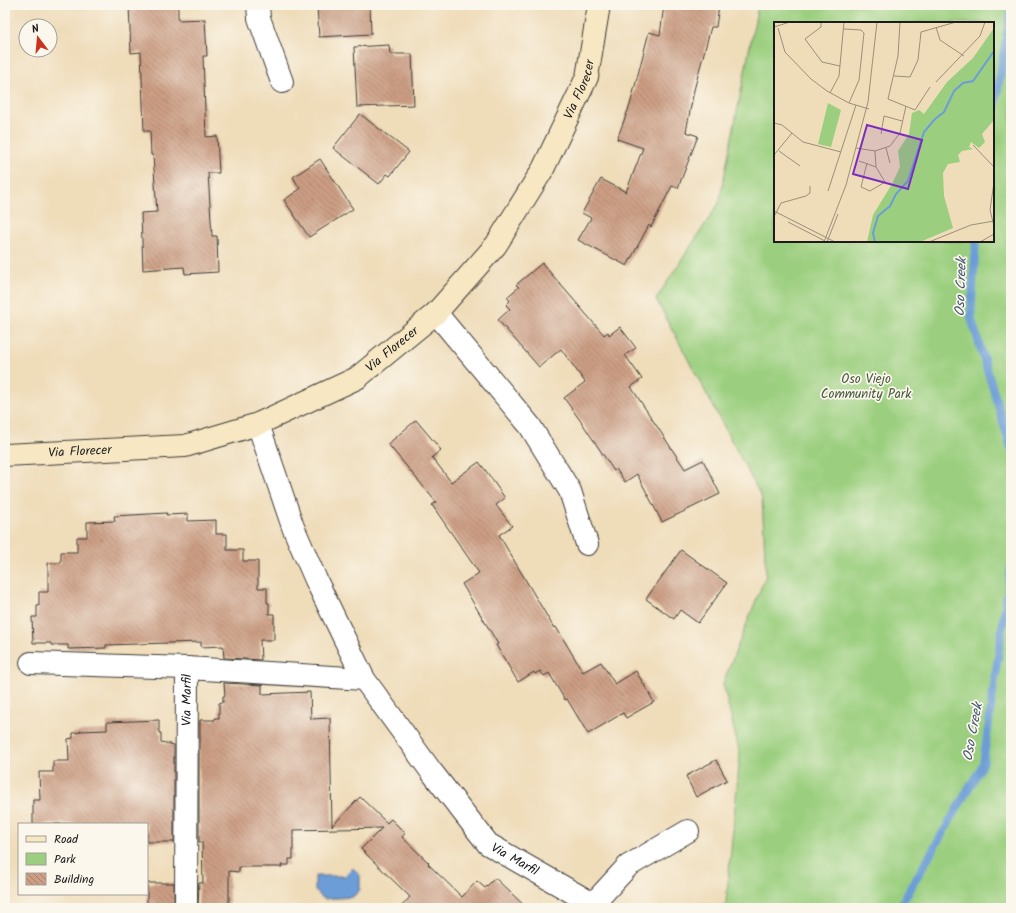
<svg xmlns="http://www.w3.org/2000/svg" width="1016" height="913" font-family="Kalam,sans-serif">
	<defs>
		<pattern id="building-back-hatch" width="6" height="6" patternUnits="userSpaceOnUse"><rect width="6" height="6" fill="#cc9e84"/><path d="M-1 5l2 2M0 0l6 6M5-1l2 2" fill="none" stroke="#a5806b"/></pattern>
	</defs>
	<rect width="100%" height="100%" fill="#fbf7ec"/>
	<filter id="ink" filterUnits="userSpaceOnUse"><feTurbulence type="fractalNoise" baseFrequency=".025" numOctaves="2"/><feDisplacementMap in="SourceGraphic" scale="8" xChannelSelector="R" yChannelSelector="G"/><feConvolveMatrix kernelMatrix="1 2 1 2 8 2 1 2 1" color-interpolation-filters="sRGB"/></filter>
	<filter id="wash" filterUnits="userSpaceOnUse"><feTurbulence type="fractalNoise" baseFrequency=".012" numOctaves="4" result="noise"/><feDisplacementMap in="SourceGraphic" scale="16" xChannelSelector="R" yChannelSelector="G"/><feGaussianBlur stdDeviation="0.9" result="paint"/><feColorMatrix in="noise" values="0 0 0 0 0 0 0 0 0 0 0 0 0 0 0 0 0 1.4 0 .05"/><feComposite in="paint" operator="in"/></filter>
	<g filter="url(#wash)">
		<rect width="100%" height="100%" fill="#efdcb9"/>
		<path fill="#9bcf7f" stroke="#5c764e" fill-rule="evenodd" d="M758,5h253v903h-288l3,-6 14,-147 -17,-72 43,-108 -4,-77 -106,-199 63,-96zM775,23h218v218h-218z"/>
		<polygon fill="#6c9dd6" stroke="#445c79" points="353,868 360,875 360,890 353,897 324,899 315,891 315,876 345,876"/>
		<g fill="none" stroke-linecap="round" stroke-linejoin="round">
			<g stroke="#6c9dd6" stroke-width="8">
				<polyline points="993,119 1011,9"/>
				<polyline points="976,241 971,317 1011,448"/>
				<polyline points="899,908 983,764 1011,565"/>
			</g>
		</g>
		<g id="blocks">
			<g fill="url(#building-back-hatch)">
				<polygon points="129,5 178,5 178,20 205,19 207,56 203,56 206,137 217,136 219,173 208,173 212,236 217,236 218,272 185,274 184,267 143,270 141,213 157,212 153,155 151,155 150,131 144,131 141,52 131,53"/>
				<polygon points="317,5 370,5 371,34 319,37"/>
				<polygon points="664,5 719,5 716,27 711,27 694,90 686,132 698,136 678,188 672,186 651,227 649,225 627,266 578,240 591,218 582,213 601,179 626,192 643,148 617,139 630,105 649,32 660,35"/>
				<polygon points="389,45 390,54 412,54 414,105 357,107 354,47"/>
				<polygon points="360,114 409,152 390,176 387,174 379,184 333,148"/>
				<polygon points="320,159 353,209 309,237 284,200 300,189 293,177"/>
				<polygon points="542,263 604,335 608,332 609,335 620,327 636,348 625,355 642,379 631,387 685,469 703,460 720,494 662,522 637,474 625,482 616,469 614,471 582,423 564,398 585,382 561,349 539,367 498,320 510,309 506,305 510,301 507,297 519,287 516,285"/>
				<polygon points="416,420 441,450 432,457 451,482 479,462 486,471 505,498 496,505 512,526 499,535 554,628 556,627 583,672 601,662 615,684 636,671 654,702 626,718 623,713 588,734 567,699 565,700 549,673 544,676 540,671 535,674 534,672 518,682 496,645 498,644 462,584 479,573 432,505 436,502 388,444"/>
				<polygon points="167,513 166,515 188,514 188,521 216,520 216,534 227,534 227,550 243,550 243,561 258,561 258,588 267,588 267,603 269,603 269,614 274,614 274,640 260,640 261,660 224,658 223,646 201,647 201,642 106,645 106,648 68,649 68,645 51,645 51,643 33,643 32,617 37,617 37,606 39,606 39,592 48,592 48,563 61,563 61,552 77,552 77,537 87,537 87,522 115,521 114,516"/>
				<polygon points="681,550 727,583 698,623 680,610 674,619 646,599"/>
				<polygon points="224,683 262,685 262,694 310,692 311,719 330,718 332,826 360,797 387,823 391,819 405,833 402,837 429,863 428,864 462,897 477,881 485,888 495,878 527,908 400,908 410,897 361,849 382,828 293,830 293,859 289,859 289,865 281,865 282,867 239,867 239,872 229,871 229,908 198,908 199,883 203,883 202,842 199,842 199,749 200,749 200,720 215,720 215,718 219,718 219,703 223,702 223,696 225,696"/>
				<polygon points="159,720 159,733 161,733 161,742 174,745 174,842 147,842 147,824 33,824 33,800 40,800 39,772 53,772 53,761 69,761 68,739 73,738 73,733 80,732 80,731 107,730 107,722"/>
				<polygon points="716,760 727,780 696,797 686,776"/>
				<rect x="147" y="883" width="27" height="25"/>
			</g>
		</g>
	</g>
	<g filter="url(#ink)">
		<use href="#blocks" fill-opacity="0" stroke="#3c3934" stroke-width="1"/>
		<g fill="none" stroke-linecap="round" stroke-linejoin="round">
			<defs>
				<g id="street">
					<polyline points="258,5 259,18 282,82"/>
					<polyline points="436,313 530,426 570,491 587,544"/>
					<path id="s1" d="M258,424l35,103 23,53 48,99 67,92 57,73 105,60 -3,4"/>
					<polyline points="31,663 187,668 364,679"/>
					<polyline points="593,904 628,866 688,831"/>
					<path id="s2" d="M186,908l1,-240"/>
				</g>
				<g id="secondary">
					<path id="s3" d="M5,455l180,-9 73,-22 99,-46 79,-65 60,-68 47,-76 44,-92 12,-72"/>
				</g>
			</defs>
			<use href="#street" stroke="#3c3934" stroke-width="24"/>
			<use href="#secondary" stroke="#3c3934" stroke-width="24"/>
			<use href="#street" stroke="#fff" stroke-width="22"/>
			<use href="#secondary" stroke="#f7e8c3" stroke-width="22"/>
		</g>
	</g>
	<g text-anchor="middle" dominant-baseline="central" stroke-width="3.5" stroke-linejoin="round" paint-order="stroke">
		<g font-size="13" fill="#1c1c1c" stroke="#fbf7ec">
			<text stroke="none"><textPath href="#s3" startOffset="736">Via Florecer</textPath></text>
			<text stroke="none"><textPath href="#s3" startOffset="411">Via Florecer</textPath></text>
			<text stroke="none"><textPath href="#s3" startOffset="75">Via Florecer</textPath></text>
			<text stroke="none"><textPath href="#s2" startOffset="208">Via Marfil</textPath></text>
			<text stroke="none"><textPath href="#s1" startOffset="514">Via Marfil</textPath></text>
		</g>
		<g font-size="13" fill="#485b3f" stroke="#fbf7ec">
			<text x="866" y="379">Oso Viejo<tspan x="866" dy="15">Community Park</tspan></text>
		</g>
		<g font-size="14" font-style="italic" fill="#405670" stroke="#fbf7ec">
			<text transform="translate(961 287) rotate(-88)">Oso Creek</text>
			<text transform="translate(973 732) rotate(-80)">Oso Creek</text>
		</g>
	</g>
	<g transform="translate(774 22)">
		<rect width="220" height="220" fill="#efdcb9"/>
		<path d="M220,6v92l-12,14 3,8 -6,6 -8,-6 -2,5 4,2 -11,2 -4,4 2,7 -12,2 -5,9 1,23 9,32 -33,14h-53l6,-27 19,-31 8,-17 -2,-16 11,-17 3,-21 7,-3 5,4 23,-32 26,-24zM54,81l13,7 -10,37 -13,-3z" fill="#9bcf7f"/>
		<path fill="none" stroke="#6c9dd6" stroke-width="2" d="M101,220l-2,-9 5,-17 12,-10 6,-12 12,-13 16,-49 11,-13 9,-7 10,-21 9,-8 10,-2 21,-30"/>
		<path fill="none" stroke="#9b8f7a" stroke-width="1" d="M47,0v5l-16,12 17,23 18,4M126,0l-2,34 -10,43 27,11 15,-23M0,5l16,-5M162,5l4,13 24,16M4,6l7,24 26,27 16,12 22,12 20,6M70,7l17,1 3,3 -5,47 -10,23M120,54l16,1 8,-17 3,-28 35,-10M162,60l44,-46 5,-14M56,71l9,-17 5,-54M0,101l8,2 21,17 38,10M107,112l3,-18 18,5M199,123l21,22M82,126l19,3 15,-5 10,-13 6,-27M112,126l4,15M5,129l21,15M0,133l18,-22M85,139l17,6M93,141l-6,24 9,4 15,-9 -9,-15 -1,-16M220,160l-4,28 4,16M54,169l28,-86M0,189l61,31M1,193l6,-12 25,-7 4,-3v-7M14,200l37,19M50,220l22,-57 22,-83 9,-80M53,220l11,-28M155,220l42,-17 23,-4M206,220l14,-8"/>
		<path fill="#7b2cbf" fill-opacity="0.15" stroke="#7b2cbf" stroke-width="2" d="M93,103l55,15 -14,49 -55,-15z"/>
		<rect width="220" height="220" fill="none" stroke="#1c1c1c" stroke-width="2"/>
	</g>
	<rect width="1016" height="913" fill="none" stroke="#fbf7ec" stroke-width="20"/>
	<rect x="18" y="823" width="130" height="72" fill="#fbf7ec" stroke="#a29f99"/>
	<rect x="26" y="836" width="20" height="6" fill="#f7e8c3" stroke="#a29f99"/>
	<text x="54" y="843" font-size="12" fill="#1c1c1c">Road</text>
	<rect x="26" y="853" width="20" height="12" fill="#9bcf7f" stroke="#a29f99"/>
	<text x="54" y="863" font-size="12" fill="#1c1c1c">Park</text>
	<rect x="26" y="873" width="20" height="12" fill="url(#building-back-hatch)" stroke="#a29f99"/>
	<text x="54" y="883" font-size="12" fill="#1c1c1c">Building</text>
	<g transform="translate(38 38) rotate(344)"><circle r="19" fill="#fbf7ec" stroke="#a29f99"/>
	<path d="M0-3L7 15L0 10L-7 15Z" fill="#c8321e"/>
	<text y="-6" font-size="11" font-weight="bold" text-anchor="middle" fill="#1c1c1c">N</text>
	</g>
</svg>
